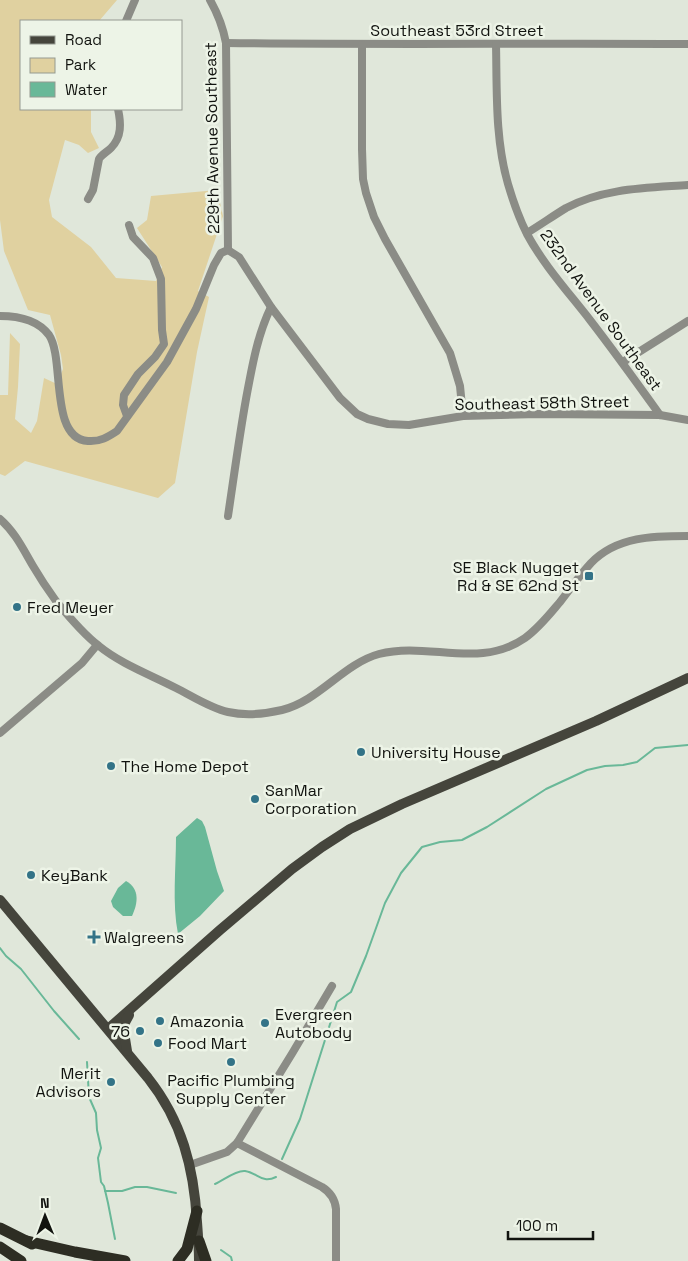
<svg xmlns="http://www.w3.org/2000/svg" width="688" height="1261" font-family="'Space Grotesk',sans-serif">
	<rect width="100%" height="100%" fill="#e0e7da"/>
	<polygon fill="#e0d1a0" points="0,0 117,0 99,21 21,21 21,109 91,109 91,132 99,148 88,153 79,145 65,140 49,200 52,217 91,247 116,278 156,281 162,267 137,228 147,220 151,196 217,190 223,216 198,291 209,297 197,352 175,483 158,498 25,461 5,476 0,474 0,395 8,395 10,333 20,344 18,387 15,419 31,433 37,421 44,378 57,384 63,369 61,355 50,315 28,310 4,251 0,220"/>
	<g fill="#69b898">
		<path d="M197,818l5,3 3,6 12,44 7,20 -24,25 -22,18c-6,-31 -2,-65 -2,-97z"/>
		<path d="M126,881c14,8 12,22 6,35h-9l-10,-9 -2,-6 7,-13z"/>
	</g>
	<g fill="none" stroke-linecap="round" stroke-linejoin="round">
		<g stroke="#69b898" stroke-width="2">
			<polyline points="0,948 6,956 21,969 54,1011 79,1039"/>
			<polyline points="87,1062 89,1097 96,1113 97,1130 101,1148 98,1158 101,1182 104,1186 108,1203 115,1239"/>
			<polyline points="282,1159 300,1119 337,1002 351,992 366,956 385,903 401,873 422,847 440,842 462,840 487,827 546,789 587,770 605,766 623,765 637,762 655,748 688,745"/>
			<path d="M215,1184c8,-3 20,-14 30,-13 13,2 17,13 31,6"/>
			<polyline points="105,1191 122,1191 135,1187 147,1187 176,1193"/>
			<polyline points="221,1250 231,1257 232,1261"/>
		</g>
		<g stroke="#8b8c86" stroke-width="8">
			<path d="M210,0c8,14 13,27 16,43l2,207"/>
			<polyline points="126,21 135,0"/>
			<path d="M226,43c154,2 308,0 462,1"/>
			<path d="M496,44c1,47 -1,95 12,140 5,17 11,34 19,50 16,30 42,59 63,86 24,31 47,63 70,95"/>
			<polyline points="362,45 362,149 363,179 366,193 374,217 385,239 450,353 460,386 463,416"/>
			<path d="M88,199l5,-9 6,-31c3,-5 8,-7 12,-11 11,-11 10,-25 7,-39"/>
			<path d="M527,233c13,-8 26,-17 39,-25 38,-20 81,-20 122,-23"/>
			<polyline points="228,250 239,257 271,307 340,398 357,414 368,419 388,424 409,425 463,416 538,414 660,415 688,420"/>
			<path d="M0,316c18,0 37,3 49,19 16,23 0,104 39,106 12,1 20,-4 29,-10l50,-69 29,-53 18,-44 7,-12 7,-3"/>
			<polyline points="623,362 688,321"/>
			<polyline points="127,416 123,405 124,395 138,374 155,357 164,344 162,330 161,279 153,258 133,237 129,225"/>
			<path d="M228,516c6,-40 11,-78 18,-117 6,-32 11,-63 25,-92"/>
			<path d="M0,519c15,13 23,30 33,47 7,12 15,24 23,35 13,16 27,33 43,45 22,18 52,29 77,42 16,8 34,20 52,24 18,4 37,2 54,-2 37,-9 61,-46 97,-56 49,-13 100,16 146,-16 14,-10 24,-23 35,-36 10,-13 20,-27 31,-39 26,-27 63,-27 97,-27"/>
			<polyline points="0,733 82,663 97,645"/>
			<path d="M237,1143l85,44c8,5 13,12 14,22v52"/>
			<polyline points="190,1165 227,1152 237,1143 293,1052 332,986"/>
		</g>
		<g stroke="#45453c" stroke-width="10">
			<path d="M0,900l148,178c34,43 46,90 49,144 1,13 2,26 2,39"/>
			<polyline points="108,1029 220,930 292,869 322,847 350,829 402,804 596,721 688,678"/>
			<polyline points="127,1051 123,1026 129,1015"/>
		</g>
		<g stroke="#2d2d23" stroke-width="11">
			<polyline points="0,1228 32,1244"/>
			<polyline points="27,1241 75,1252 125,1261"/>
			<polyline points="199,1241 206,1261"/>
			<polyline points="0,1247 21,1261"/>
			<polyline points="178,1261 187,1249 197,1211"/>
		</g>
	</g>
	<g fill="#337387" stroke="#edf4e7" stroke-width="2">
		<rect x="584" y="571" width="10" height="10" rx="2.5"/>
		<circle cx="17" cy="607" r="5"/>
		<circle cx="361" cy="752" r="5"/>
		<circle cx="111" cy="766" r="5"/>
		<circle cx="255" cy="799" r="5"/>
		<circle cx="31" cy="875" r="5"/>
		<path d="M91.5 929.5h5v5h5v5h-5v5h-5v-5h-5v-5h5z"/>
		<circle cx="160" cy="1021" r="5"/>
		<circle cx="265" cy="1023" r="5"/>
		<circle cx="140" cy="1031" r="5"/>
		<circle cx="158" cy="1043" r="5"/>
		<circle cx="231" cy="1062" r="5"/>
		<circle cx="111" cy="1082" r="5"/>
	</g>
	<g text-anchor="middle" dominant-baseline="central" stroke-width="5" stroke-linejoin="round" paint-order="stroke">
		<g font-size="16" fill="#11130f" stroke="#edf4e7">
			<text x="457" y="30">Southeast 53rd Street</text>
			<text transform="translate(212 138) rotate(-91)">229th Avenue Southeast</text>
			<text transform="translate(601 310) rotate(54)">232nd Avenue Southeast</text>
			<text transform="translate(542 403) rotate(-1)">Southeast 58th Street</text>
		</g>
		<g font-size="16" fill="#11130f" stroke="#edf4e7" text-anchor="start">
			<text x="579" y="567" text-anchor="end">SE Black Nugget<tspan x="579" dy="18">Rd &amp; SE 62nd St</tspan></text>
			<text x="27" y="607">Fred Meyer</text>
			<text x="371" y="752">University House</text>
			<text x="121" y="766">The Home Depot</text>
			<text x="265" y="790">SanMar<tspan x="265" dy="18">Corporation</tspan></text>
			<text x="41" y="875">KeyBank</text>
			<text x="104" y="937">Walgreens</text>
			<text x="275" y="1014">Evergreen<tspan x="275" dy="18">Autobody</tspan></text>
			<text x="170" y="1021">Amazonia</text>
			<text x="130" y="1031" text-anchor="end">76</text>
			<text x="168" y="1043">Food Mart</text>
			<text x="101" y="1073" text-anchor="end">Merit<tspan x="101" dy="18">Advisors</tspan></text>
			<text x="231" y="1080" text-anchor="middle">Pacific Plumbing<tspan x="231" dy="18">Supply Center</tspan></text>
		</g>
	</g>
	<rect x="20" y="20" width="162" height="90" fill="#edf4e7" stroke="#959a91"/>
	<rect x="30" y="36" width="25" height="8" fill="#45453c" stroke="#959a91"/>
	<text x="65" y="45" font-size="15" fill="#11130f">Road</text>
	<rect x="30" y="58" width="25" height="15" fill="#e0d1a0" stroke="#959a91"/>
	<text x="65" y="70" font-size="15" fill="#11130f">Park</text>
	<rect x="30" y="82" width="25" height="15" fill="#69b898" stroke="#959a91"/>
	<text x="65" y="95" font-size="15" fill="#11130f">Water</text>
	<g transform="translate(45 1216) rotate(359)" stroke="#edf4e7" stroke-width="4" paint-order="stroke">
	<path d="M0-4L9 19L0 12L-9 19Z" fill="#11130f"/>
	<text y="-8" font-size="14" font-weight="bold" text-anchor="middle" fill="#11130f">N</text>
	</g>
	<path d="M508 1231v8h85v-8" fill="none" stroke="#11130f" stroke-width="2.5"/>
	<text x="516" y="1231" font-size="15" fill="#11130f" stroke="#edf4e7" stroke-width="4" paint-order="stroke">100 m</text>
</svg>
